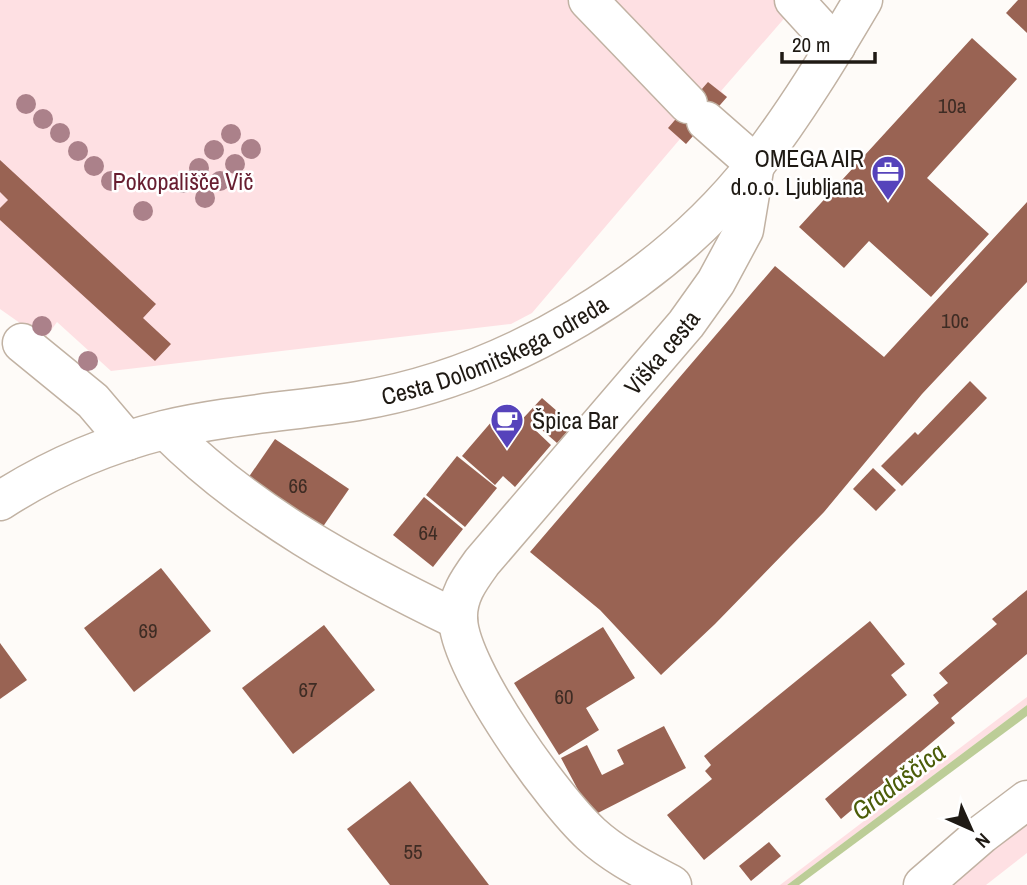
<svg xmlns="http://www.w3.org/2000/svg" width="1027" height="885" font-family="'Archivo Narrow',sans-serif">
	<rect width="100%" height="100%" fill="#fefbf8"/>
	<g fill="#fee0e3">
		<polygon points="0,0 775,0 788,14 721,91 727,97 686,144 680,139 532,313 511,324 111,371 57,322 44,340 0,309"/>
		<polygon points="1027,697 1027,705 787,885 780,885"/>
		<polygon points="1027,811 1027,853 986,885 941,885"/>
	</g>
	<polygon fill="#bccd97" points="1027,705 1027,716 799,885 787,885"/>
	<g fill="#996353">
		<polygon points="1018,0 1027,0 1027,33 1006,13"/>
		<polygon points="972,38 1017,79 927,178 989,234 931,297 869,241 844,268 799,227"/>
		<polygon points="708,82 727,97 686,144 668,128"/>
		<polygon points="0,160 156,304 143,318 171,344 155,361 0,220 0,208 8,200 0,192"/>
		<polygon points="1027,202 1027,282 922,394 824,512 715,624 661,675 600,610 530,552 775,266 884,357"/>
		<polygon points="970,381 987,398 902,486 881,466 915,432 918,435"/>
		<polygon points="542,398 573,425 557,443 534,423 531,426 551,445 515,487 503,476 495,485 462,456 499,413 515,427"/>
		<polygon points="275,439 349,489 320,531 246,481"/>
		<polygon points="457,456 497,488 465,527 426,495"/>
		<polygon points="873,468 896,490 876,511 853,489"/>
		<polygon points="424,497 463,529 433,567 393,535"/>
		<polygon points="161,568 211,631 134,692 84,628"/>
		<polygon points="1027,590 1027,654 951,718 955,723 841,819 825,799 939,703 933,695 948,683 939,673 997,624 992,619"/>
		<polygon points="870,621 905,664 891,675 907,695 704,860 667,815 712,779 705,771 711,765 704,756"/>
		<polygon points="324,625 375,690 293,754 242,688"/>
		<polygon points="603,627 635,678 586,708 599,730 559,755 514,683"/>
		<polygon points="0,643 27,680 0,699"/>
		<polygon points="664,726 686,768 592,816 561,758 587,745 602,775 624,764 617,750"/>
		<polygon points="410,781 489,885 390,885 347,829"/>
		<polygon points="769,842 781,856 751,881 739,866"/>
	</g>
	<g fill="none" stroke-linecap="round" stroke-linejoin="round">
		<defs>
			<g id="minor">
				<polyline points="588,0 688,104"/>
				<polyline points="794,0 836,46"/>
				<polyline points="22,343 93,401 127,441"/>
				<path d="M166,430c83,83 187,139 292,190"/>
				<path id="s1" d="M0,501c51,-33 105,-56 164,-71 64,-15 130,-19 194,-29 149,-25 305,-118 398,-237 40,-52 74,-108 107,-164"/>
				<path id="s2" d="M672,885c-28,-15 -57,-29 -81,-51 -38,-35 -131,-164 -133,-215 -1,-23 11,-39 24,-57l204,-238 30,-42 28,-52 11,-66 -49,-43"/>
				<polyline points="923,885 982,834 1027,800"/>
			</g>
		</defs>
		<use href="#minor" stroke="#c1b2a3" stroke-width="41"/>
		<use href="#minor" stroke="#fff" stroke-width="38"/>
	</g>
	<g fill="#ab818a">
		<circle cx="26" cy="104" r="10"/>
		<circle cx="43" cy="119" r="10"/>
		<circle cx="60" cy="133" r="10"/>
		<circle cx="231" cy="134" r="10"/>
		<circle cx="251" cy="149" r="10"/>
		<circle cx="214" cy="150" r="10"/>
		<circle cx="78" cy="151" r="10"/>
		<circle cx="235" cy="164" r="10"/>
		<circle cx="94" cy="166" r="10"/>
		<circle cx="199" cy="168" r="10"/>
		<circle cx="111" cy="181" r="10"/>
		<circle cx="220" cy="181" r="10"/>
		<circle cx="183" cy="183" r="10"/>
		<circle cx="205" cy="198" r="10"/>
		<circle cx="143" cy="211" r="10"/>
		<circle cx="42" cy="326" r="10"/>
		<circle cx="88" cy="361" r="10"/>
	</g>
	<defs>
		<symbol id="office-pin" viewBox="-11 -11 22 30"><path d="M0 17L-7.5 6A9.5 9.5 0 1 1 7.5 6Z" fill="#5643bb" stroke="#fff"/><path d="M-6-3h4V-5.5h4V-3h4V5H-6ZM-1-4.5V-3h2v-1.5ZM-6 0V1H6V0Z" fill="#fff"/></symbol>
		<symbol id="cafe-pin" viewBox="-11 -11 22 30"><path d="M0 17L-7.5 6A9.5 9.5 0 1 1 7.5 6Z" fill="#5643bb" stroke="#fff"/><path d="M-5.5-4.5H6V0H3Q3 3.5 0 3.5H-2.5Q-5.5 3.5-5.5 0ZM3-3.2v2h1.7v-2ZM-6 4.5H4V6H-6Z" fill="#fff"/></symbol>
	</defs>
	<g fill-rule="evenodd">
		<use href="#office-pin" x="869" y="153" width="38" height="52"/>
		<use href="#cafe-pin" x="488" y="401" width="38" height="52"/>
	</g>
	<g text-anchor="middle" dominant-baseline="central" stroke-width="5" stroke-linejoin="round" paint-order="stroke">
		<g font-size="21" fill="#3e2c24">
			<text x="952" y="105">10a</text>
			<text x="955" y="320">10c</text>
			<text x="298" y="485">66</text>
			<text x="428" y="532">64</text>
			<text x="148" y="630">69</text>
			<text x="308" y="689">67</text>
			<text x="564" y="696">60</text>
			<text x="413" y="851">55</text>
		</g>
		<g font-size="24" fill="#1f1a14" stroke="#fff" text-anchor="end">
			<text x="864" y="158">OMEGA AIR<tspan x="864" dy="28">d.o.o. Ljubljana</tspan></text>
			<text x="532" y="420" text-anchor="start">Špica Bar</text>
		</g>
		<g font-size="24" fill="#671e30" stroke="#fff">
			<text x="183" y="181">Pokopališče Vič</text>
		</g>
		<g font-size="24" fill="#1f1a14" stroke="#fff">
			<text stroke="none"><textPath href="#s1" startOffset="522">Cesta Dolomitskega odreda</textPath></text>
			<text stroke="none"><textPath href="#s2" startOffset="691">Viška cesta</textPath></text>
		</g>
		<g font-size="26" font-style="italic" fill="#4b5d08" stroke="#fff">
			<text transform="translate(898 781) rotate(-37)">Gradaščica</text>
		</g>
	</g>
	<g transform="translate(971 829) rotate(135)" stroke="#ffffff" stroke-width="5" paint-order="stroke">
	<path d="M0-5L12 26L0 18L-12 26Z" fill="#1f1a14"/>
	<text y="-10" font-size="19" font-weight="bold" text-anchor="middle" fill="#1f1a14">N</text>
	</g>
	<path d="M782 52v10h93v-10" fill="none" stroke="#1f1a14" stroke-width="3.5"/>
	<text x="792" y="52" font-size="21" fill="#1f1a14" stroke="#ffffff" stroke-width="5" paint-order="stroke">20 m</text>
</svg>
